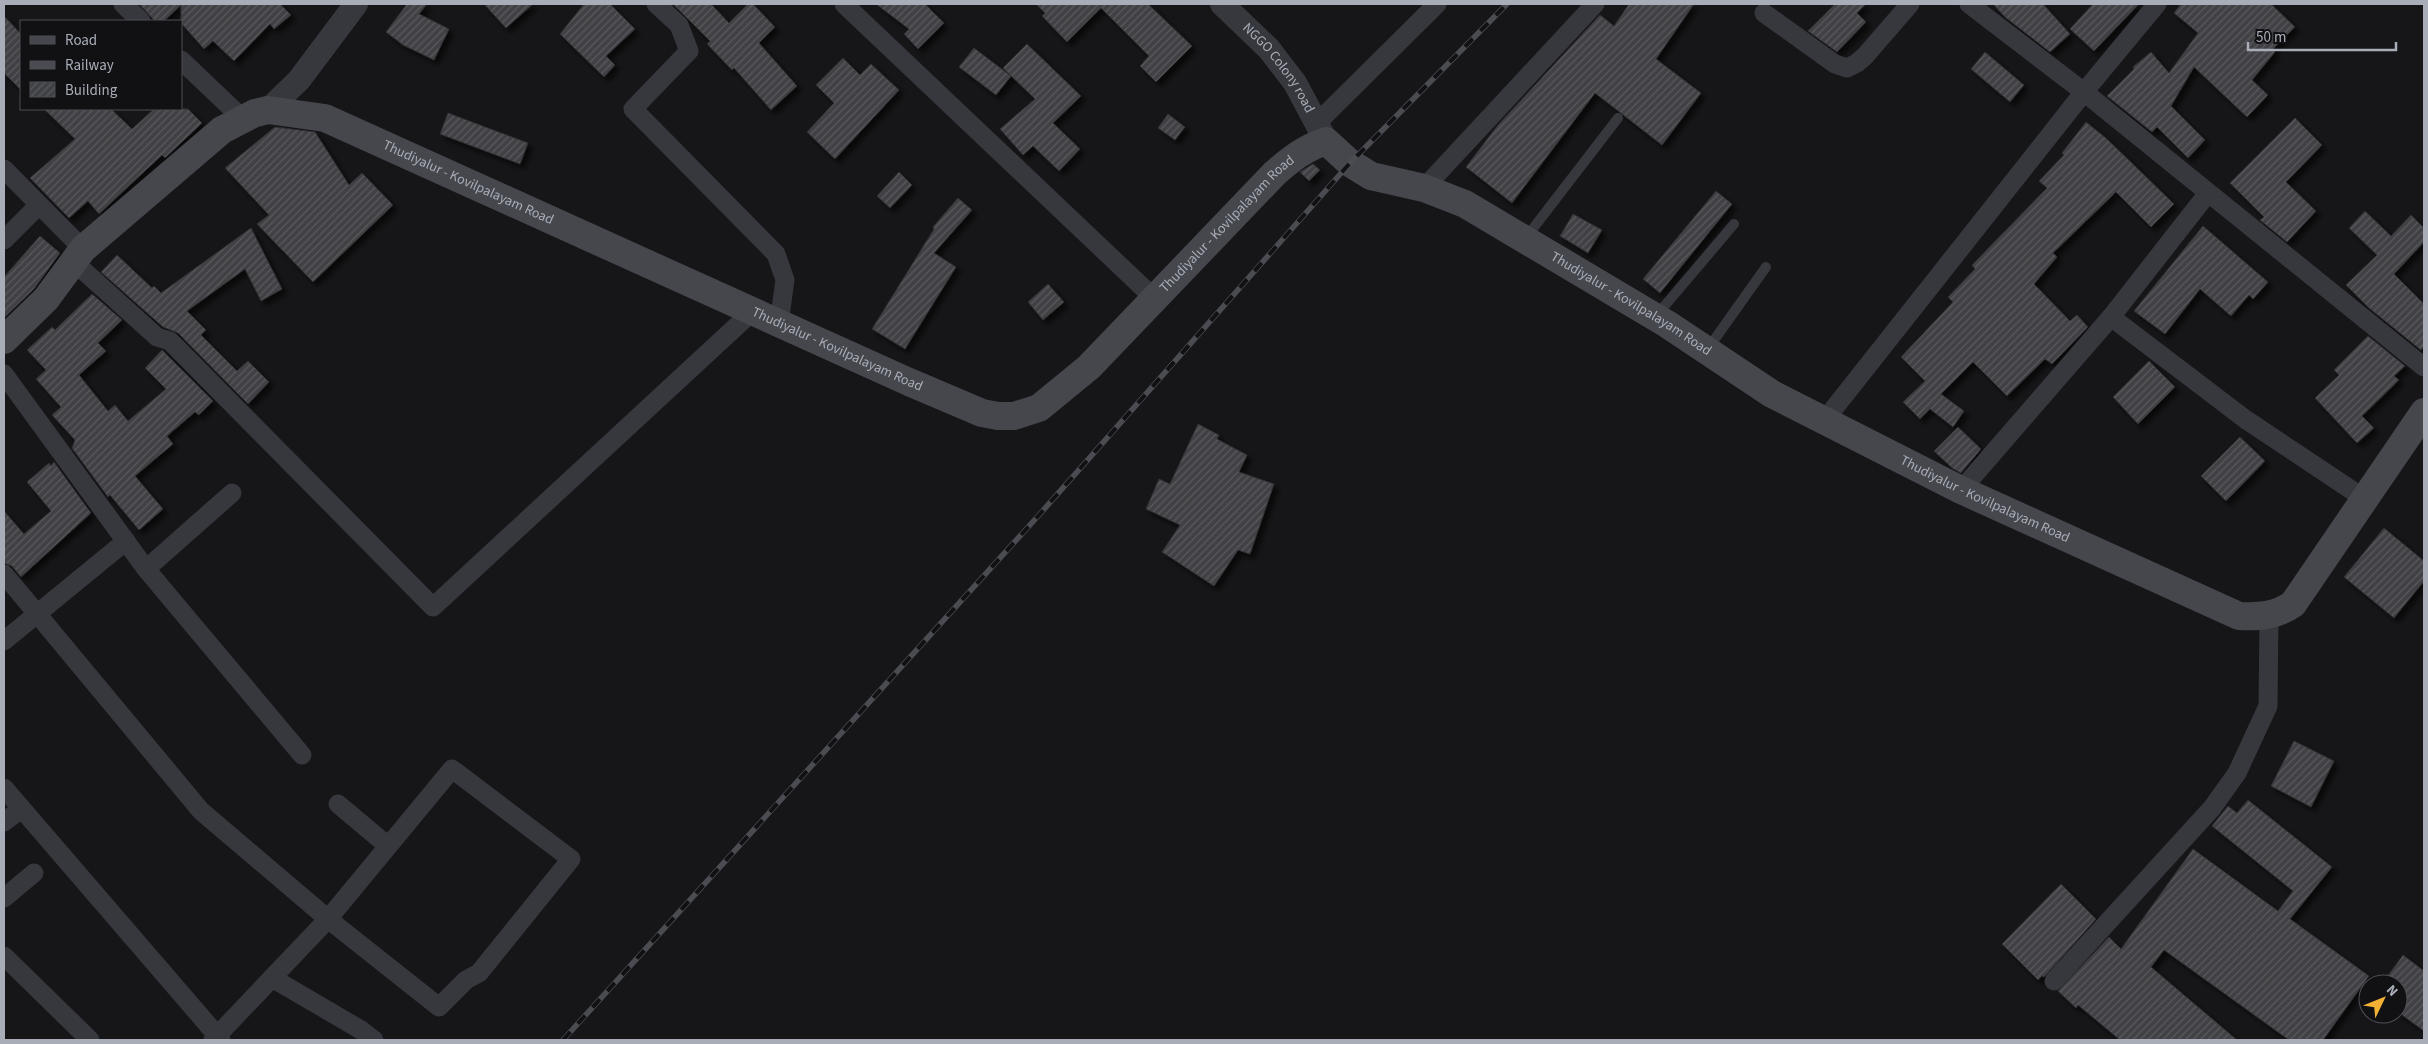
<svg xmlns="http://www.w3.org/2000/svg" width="2428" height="1044" font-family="'Source Sans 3',sans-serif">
	<defs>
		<pattern id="building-hatch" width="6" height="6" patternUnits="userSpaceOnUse" patternTransform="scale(1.25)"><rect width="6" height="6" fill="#404145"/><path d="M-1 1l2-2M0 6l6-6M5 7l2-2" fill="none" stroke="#595a5e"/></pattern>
		<filter id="shadow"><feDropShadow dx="4.5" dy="4.5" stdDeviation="2.5" flood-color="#0009"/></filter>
	</defs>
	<rect width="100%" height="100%" fill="#161618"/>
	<g fill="url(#building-hatch)" stroke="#303034" filter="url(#shadow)">
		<polygon points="139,4 280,4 291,15 274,29 270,24 234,61 213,41 204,49 181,23 181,5 164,21 155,21"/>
		<polygon points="407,4 427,4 419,14 449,29 434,60 403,45 386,32"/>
		<polygon points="484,4 533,4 506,28"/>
		<polygon points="584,4 610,4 635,29 606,56 615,65 604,77 560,34"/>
		<polygon points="673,4 711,4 729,23 748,4 753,4 775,27 759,43 797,86 771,110 734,68 732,70 707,44 710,41"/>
		<polygon points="876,4 925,4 944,23 918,49 904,34 909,29"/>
		<polygon points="1036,4 1148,4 1192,46 1156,82 1140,66 1149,56 1101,8 1067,42 1042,16 1045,13"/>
		<polygon points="1629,4 1694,4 1656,59 1701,93 1662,145 1595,93 1512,203 1466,167 1498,125 1600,15 1614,26"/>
		<polygon points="1835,4 1866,4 1857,13 1866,22 1837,52 1808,31"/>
		<polygon points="1993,4 2043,4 2070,34 2050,52 2005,17"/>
		<polygon points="2093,4 2139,4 2094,51 2070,29"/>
		<polygon points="2181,4 2271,4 2295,27 2272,50 2275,52 2252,80 2268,95 2247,117 2194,67 2171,106 2205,140 2188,158 2157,127 2152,132 2107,96 2134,69 2133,67 2151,52 2169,73 2198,33 2174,13"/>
		<polygon points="4,16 21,34 21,90 4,73"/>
		<polygon points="1027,44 1081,96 1053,123 1080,149 1059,171 1033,146 1023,155 1000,129 1035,99 1003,68"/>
		<polygon points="974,48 1011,76 996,95 959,67"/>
		<polygon points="1985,52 2024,85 2010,102 1971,69"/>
		<polygon points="843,58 860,75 871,64 899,90 835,159 807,132 834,103 816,85"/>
		<polygon points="44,109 111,109 132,129 154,109 188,109 202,123 165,158 162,155 99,214 88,201 69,218 30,178 75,139"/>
		<polygon points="448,113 528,143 520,164 440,134"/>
		<polygon points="1168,114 1185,127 1175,140 1158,128"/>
		<polygon points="2295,118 2322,145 2286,182 2316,211 2287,242 2260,220 2264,217 2230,183"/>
		<polygon points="2086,122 2107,139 2174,204 2151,227 2116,192 2053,253 2057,257 2034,284 2070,321 2077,315 2088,327 2052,364 2045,359 2007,396 1973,362 1941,394 1964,411 1953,427 1930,409 1920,419 1903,402 1925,381 1901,357 1953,302 1948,297 1975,269 1972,265 2047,188 2039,181 2064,155 2062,153"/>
		<polygon points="275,127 315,132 349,185 362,173 393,205 313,282 257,224 269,215 225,168"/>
		<polygon points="1313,164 1320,170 1309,181 1300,172"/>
		<polygon points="899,172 912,185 890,208 877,196"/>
		<polygon points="1716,191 1732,204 1660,293 1643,279"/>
		<polygon points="958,198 972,210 934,253 956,267 905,349 872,329 934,229 933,227"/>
		<polygon points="2365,211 2391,236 2411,215 2424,228 2424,242 2394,274 2424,304 2424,346 2421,350 2369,308 2346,285 2377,255 2349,228"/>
		<polygon points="1573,214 1602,230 1588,253 1560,236"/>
		<polygon points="2203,226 2268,282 2253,299 2249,295 2231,316 2200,289 2165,334 2134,311"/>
		<polygon points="251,228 282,289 261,301 245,269 187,311 206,330 201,335 237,371 248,361 269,382 248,404 178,333 163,327 101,272 117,255 152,288 154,286 161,293"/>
		<polygon points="40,236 60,253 34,289 4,318 4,277"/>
		<polygon points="1048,284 1064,302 1043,320 1028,302"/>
		<polygon points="92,294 122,320 98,343 106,351 79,375 108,411 115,405 128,421 166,389 145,368 162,350 213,401 199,415 195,412 167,436 173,444 135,476 163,509 139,530 110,495 108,497 72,448 75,440 52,415 61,407 36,379 46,370 27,350 52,327 55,330"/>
		<polygon points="2368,336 2405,366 2394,376 2399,380 2362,416 2374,428 2357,443 2315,398 2339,375 2334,370"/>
		<polygon points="2149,361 2175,387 2138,424 2113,397"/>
		<polygon points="1198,424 1219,435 1217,439 1247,455 1239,472 1274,484 1250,554 1238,550 1214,586 1162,552 1180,525 1146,509 1159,479 1170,484"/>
		<polygon points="1958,427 1981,449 1961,473 1952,468 1934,451"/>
		<polygon points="2240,437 2265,461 2226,501 2201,476"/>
		<polygon points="54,462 91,513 21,577 12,566 4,563 4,511 24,534 51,511 27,482 49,463 51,466"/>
		<polygon points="2384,528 2424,561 2424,581 2394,618 2344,577"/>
		<polygon points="2294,741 2334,761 2311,807 2271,786"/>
		<polygon points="2248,800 2332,867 2290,919 2369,976 2323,1040 2289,1040 2164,950 2151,967 2237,1040 2120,1040 2078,1005 2076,1008 2058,991 2109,937 2121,949 2193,849 2278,911 2293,891 2212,826 2228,806 2237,813"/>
		<polygon points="2061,884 2096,919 2044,977 2042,976 2038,980 2002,944"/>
		<polygon points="2403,955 2424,971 2424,1031 2398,1012 2398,984 2382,984"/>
	</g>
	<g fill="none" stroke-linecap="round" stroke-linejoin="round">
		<g stroke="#37383d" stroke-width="10">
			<polyline points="1525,239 1618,118"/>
			<polyline points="1656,316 1734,224"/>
			<polyline points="1707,350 1766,267"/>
		</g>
		<g stroke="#37383d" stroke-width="19">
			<polyline points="123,4 141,21"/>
			<polyline points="656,4 679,25 689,51 633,109 776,254 785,280 779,323"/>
			<polyline points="844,4 1155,299"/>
			<polyline points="1969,4 2084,92 2424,367"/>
			<polyline points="1764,13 1835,64 1847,68 1857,63 1865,56 1910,4"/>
			<polyline points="181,60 243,119"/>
			<polyline points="1316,124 1437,4"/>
			<polyline points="4,169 83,249"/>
			<polyline points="1424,188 1595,4"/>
			<polyline points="4,240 39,205"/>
			<polyline points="74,262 157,337 170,341 433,607 753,311"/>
			<polyline points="2111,317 2245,419 2365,499"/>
			<polyline points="4,374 146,569 302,755"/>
			<polyline points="1824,421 2084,92 2157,4"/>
			<polyline points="1961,490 2111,317 2208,193"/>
			<polyline points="146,569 232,493"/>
			<polyline points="4,574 201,811 328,919 439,1007 466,980 479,973 571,859 452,769 328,919 213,1040"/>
			<polyline points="4,641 126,541"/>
			<polyline points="4,788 221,1040"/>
			<polyline points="338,804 388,846"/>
			<polyline points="4,822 21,809"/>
			<polyline points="4,898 34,873"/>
			<polyline points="4,956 90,1040"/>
			<polyline points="272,978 361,1030 374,1040"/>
			<polyline points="2054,981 2212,808 2237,773 2268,706 2269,615"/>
		</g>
		<g stroke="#37383d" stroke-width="24">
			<path id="s1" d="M1222,4l47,45 26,34 31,58"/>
			<polyline points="268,110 299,80 356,4"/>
		</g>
		<path stroke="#45474d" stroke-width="28" id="s2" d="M4,340l42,-41 37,-50 139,-119 33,-17 13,-3 57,8 584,264 73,31 16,3h16l25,-8 50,-41 186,-194c16,-14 30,-25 51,-32l24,22 21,13 53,12 41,16 202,120 105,70 189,96 278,126c20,1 37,0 54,-12l131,-192"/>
		<defs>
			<polyline id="rail" points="563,1040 1039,515 1350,163 1507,4"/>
		</defs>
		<use href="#rail" stroke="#4a4c52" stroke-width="5.5"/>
		<use href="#rail" stroke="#111113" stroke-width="4" stroke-dasharray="11" stroke-linecap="butt"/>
	</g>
	<g text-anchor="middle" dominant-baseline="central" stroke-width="4" stroke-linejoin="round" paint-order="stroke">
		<g font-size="14" fill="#a8adb8" stroke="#111113">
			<text stroke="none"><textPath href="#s1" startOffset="86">NGGO Colony road</textPath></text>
			<text stroke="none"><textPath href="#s2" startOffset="569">Thudiyalur - Kovilpalayam Road</textPath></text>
			<text stroke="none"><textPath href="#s2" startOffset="1454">Thudiyalur - Kovilpalayam Road</textPath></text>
			<text stroke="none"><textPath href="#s2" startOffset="1934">Thudiyalur - Kovilpalayam Road</textPath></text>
			<text stroke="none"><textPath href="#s2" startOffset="974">Thudiyalur - Kovilpalayam Road</textPath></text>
			<text stroke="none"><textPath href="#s2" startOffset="2339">Thudiyalur - Kovilpalayam Road</textPath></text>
		</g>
	</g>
	<rect width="2428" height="1044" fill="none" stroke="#a8adb8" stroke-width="10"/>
	<rect x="20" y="20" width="162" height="90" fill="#111113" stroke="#4d4f55"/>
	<rect x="30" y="36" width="25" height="8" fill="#45474d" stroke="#4d4f55"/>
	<text x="65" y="45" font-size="15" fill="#a8adb8">Road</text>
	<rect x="30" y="61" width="25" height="8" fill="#4a4c52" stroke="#4d4f55"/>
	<text x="65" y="70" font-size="15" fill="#a8adb8">Railway</text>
	<rect x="30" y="82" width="25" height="15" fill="url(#building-hatch)" stroke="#4d4f55"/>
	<text x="65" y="95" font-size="15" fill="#a8adb8">Building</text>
	<g transform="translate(2383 999) rotate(47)"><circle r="24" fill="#111113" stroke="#4d4f55"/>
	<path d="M0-4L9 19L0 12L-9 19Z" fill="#f2b134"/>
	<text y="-8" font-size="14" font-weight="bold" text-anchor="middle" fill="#a8adb8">N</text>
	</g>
	<path d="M2248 42v8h148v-8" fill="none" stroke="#a8adb8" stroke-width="2.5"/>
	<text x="2256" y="42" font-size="15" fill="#a8adb8" stroke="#111113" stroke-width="4" paint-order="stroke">50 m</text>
</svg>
